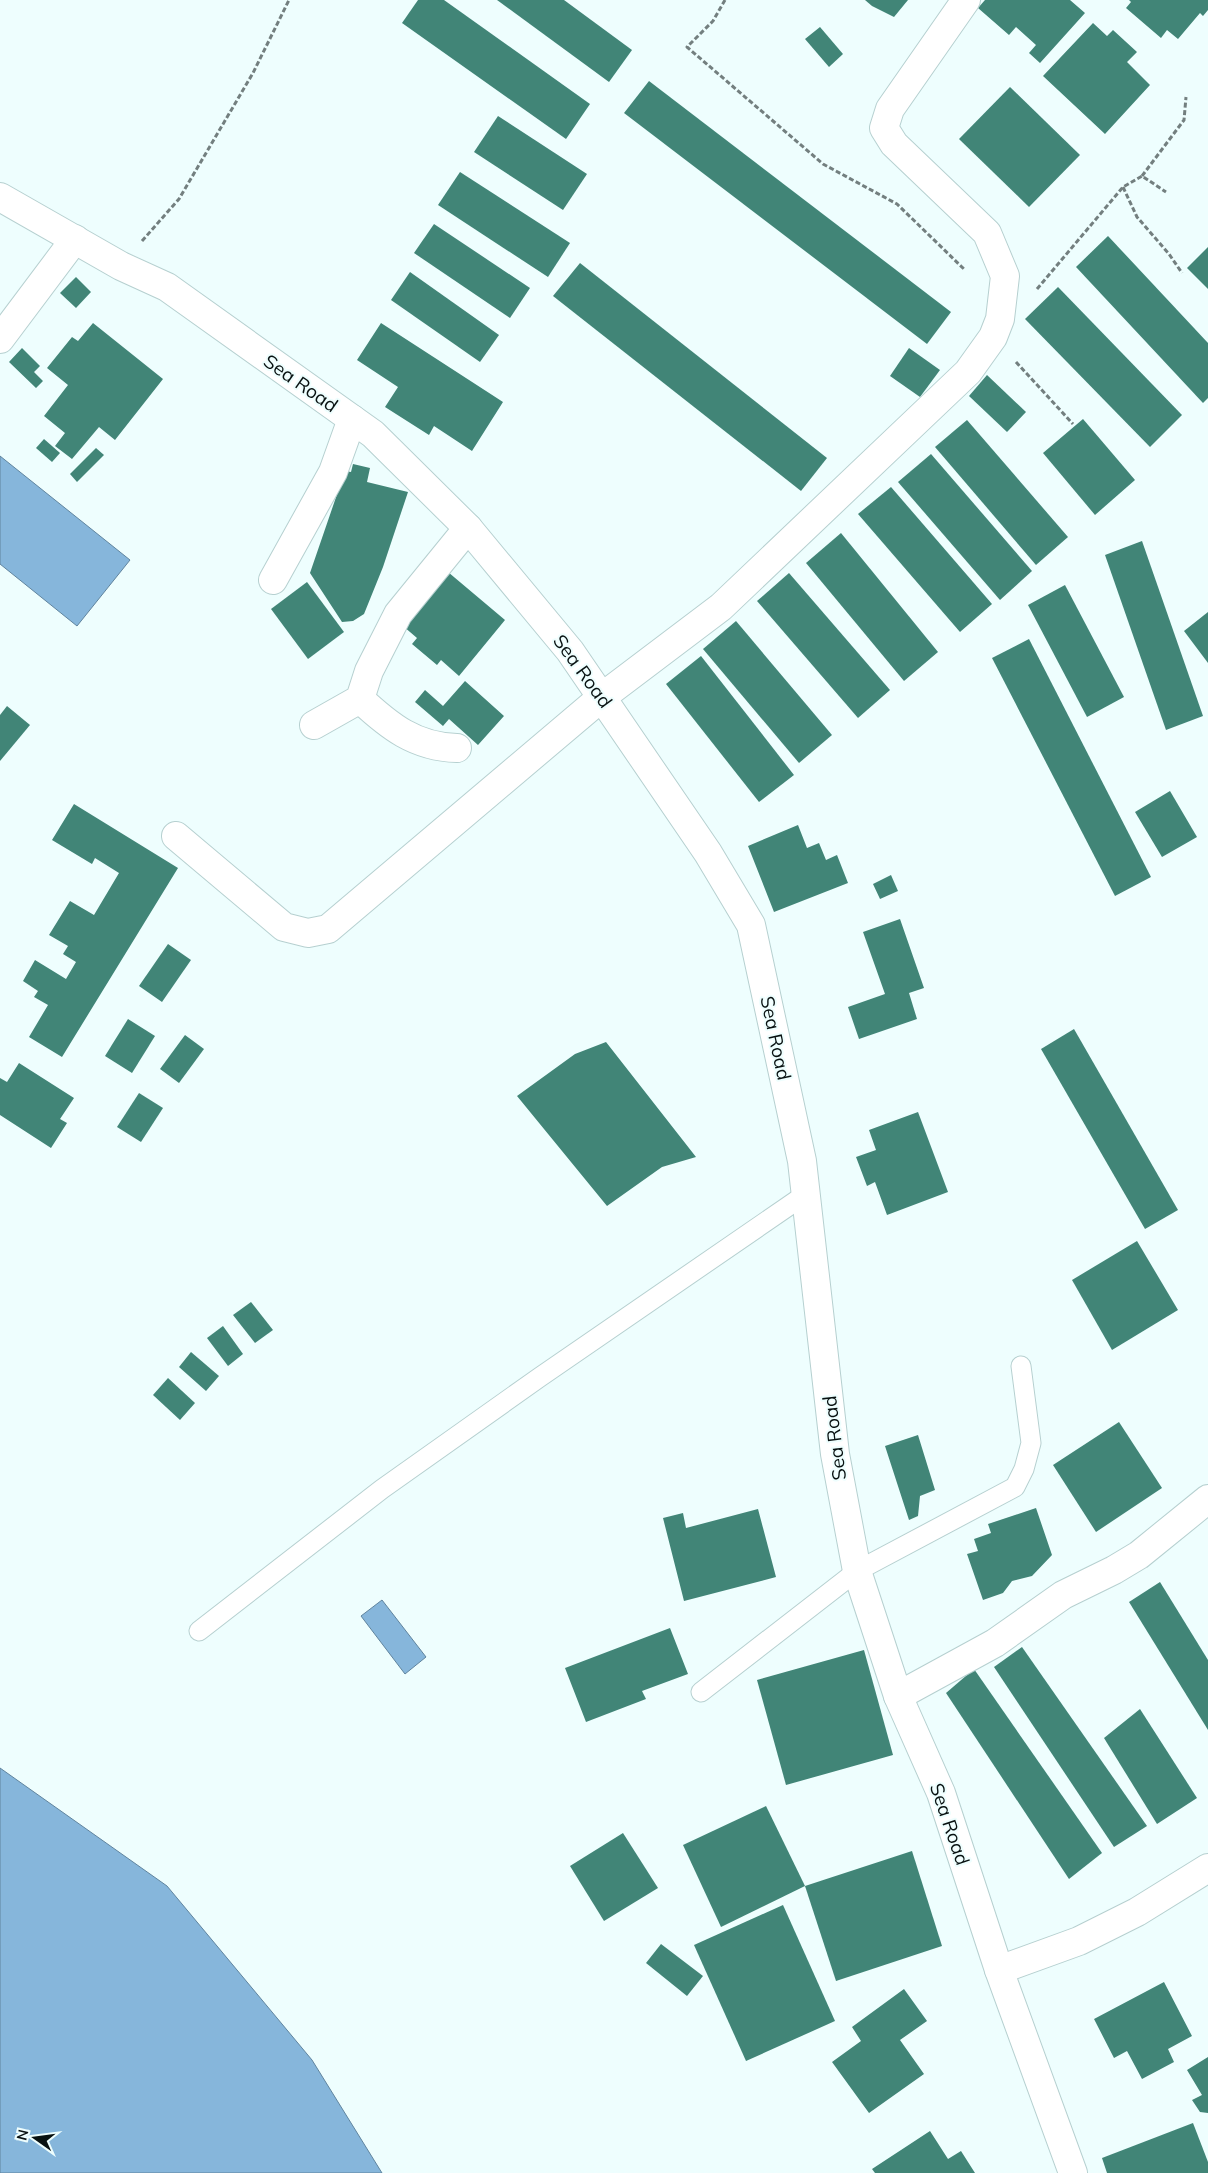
<svg xmlns="http://www.w3.org/2000/svg" width="1208" height="2173" font-family="Mulish,sans-serif">
	<rect width="100%" height="100%" fill="#eefefe"/>
	<g fill="#86b6db" stroke="#60849e">
		<polygon points="0,456 130,560 77,626 0,564"/>
		<polygon points="382,1600 426,1657 405,1674 361,1616"/>
		<polygon points="0,1768 167,1886 312,2060 382,2173 0,2173"/>
	</g>
	<g fill="#418577">
		<polygon points="418,0 444,0 590,104 566,139 402,23"/>
		<polygon points="497,0 564,0 632,50 609,82"/>
		<polygon points="865,0 908,0 894,17 872,6"/>
		<polygon points="985,0 1070,0 1085,13 1040,63 1029,53 1036,45 1016,27 1009,35 978,8"/>
		<polygon points="1129,0 1208,0 1208,10 1203,16 1200,13 1178,39 1167,30 1161,38 1126,8 1131,2"/>
		<polygon points="1093,23 1107,36 1113,30 1137,52 1127,62 1150,85 1105,134 1043,76"/>
		<polygon points="820,27 843,54 829,67 805,39"/>
		<polygon points="649,81 951,312 927,344 624,113"/>
		<polygon points="1010,87 1080,155 1029,207 959,139"/>
		<polygon points="498,116 587,174 563,210 474,152"/>
		<polygon points="460,172 570,243 548,277 438,205"/>
		<polygon points="434,224 530,288 510,318 414,253"/>
		<polygon points="1108,236 1208,343 1208,398 1203,403 1076,267"/>
		<polygon points="1208,247 1208,289 1187,268"/>
		<polygon points="580,263 827,458 801,491 553,296"/>
		<polygon points="410,272 499,335 480,362 391,300"/>
		<polygon points="76,277 91,292 76,308 60,293"/>
		<polygon points="1058,287 1182,415 1150,447 1025,319"/>
		<polygon points="93,323 163,379 115,440 99,427 72,459 55,446 65,433 44,416 68,385 47,368 72,337 78,341"/>
		<polygon points="381,323 503,402 472,451 434,426 429,435 385,407 398,387 357,360"/>
		<polygon points="22,348 40,366 34,372 43,381 36,388 9,362"/>
		<polygon points="909,348 940,370 920,397 890,376"/>
		<polygon points="987,375 1026,412 1007,432 969,396"/>
		<polygon points="1083,419 1135,480 1095,515 1043,453"/>
		<polygon points="967,420 1068,537 1036,565 935,447"/>
		<polygon points="44,439 60,453 52,462 36,448"/>
		<polygon points="96,448 104,455 77,482 70,474"/>
		<polygon points="931,454 1032,571 1000,600 898,482"/>
		<polygon points="353,464 370,468 367,482 408,492 383,567 364,614 353,621 342,622 310,573 345,471 351,472"/>
		<polygon points="891,487 992,604 960,632 858,514"/>
		<polygon points="841,533 938,652 904,681 806,563"/>
		<polygon points="1142,541 1203,716 1166,730 1105,555"/>
		<polygon points="448,572 505,620 459,676 441,660 437,665 412,644 417,638 403,626"/>
		<polygon points="789,573 890,690 858,718 757,601"/>
		<polygon points="307,582 344,632 308,659 271,609"/>
		<polygon points="1065,585 1124,697 1087,717 1028,605"/>
		<polygon points="1208,612 1208,663 1184,631"/>
		<polygon points="736,621 832,735 799,763 703,649"/>
		<polygon points="1029,639 1151,877 1115,896 992,658"/>
		<polygon points="701,656 794,775 759,802 666,684"/>
		<polygon points="465,681 504,716 478,745 449,719 443,726 415,702 425,690 443,706"/>
		<polygon points="7,706 30,725 0,761 0,715"/>
		<polygon points="1170,791 1197,837 1162,857 1135,812"/>
		<polygon points="74,804 178,868 62,1057 29,1037 48,1005 34,997 38,991 23,981 35,960 66,979 76,962 63,954 68,946 49,935 70,901 94,915 119,873 95,858 92,864 52,840"/>
		<polygon points="798,825 807,848 819,843 826,860 837,855 848,883 774,912 748,846"/>
		<polygon points="891,875 898,891 880,899 873,884"/>
		<polygon points="900,919 924,988 909,993 917,1019 859,1039 848,1007 885,994 863,932"/>
		<polygon points="168,944 191,960 162,1002 139,986"/>
		<polygon points="128,1019 155,1036 132,1073 105,1056"/>
		<polygon points="1074,1029 1178,1210 1145,1229 1041,1049"/>
		<polygon points="185,1035 204,1049 179,1083 160,1069"/>
		<polygon points="606,1042 696,1157 662,1167 607,1206 517,1096 575,1054"/>
		<polygon points="19,1063 74,1098 60,1119 67,1123 51,1148 0,1115 0,1078 7,1082"/>
		<polygon points="139,1093 163,1108 141,1142 117,1127"/>
		<polygon points="918,1112 948,1192 887,1215 875,1182 867,1186 856,1157 876,1150 869,1130"/>
		<polygon points="1137,1241 1178,1310 1112,1350 1072,1280"/>
		<polygon points="251,1302 273,1330 255,1343 233,1315"/>
		<polygon points="223,1326 243,1354 228,1366 207,1338"/>
		<polygon points="191,1352 219,1376 206,1391 179,1367"/>
		<polygon points="168,1378 195,1403 180,1420 153,1395"/>
		<polygon points="1119,1422 1162,1488 1096,1532 1053,1465"/>
		<polygon points="918,1435 935,1490 920,1496 918,1516 909,1520 885,1446"/>
		<polygon points="1036,1508 1052,1555 1032,1576 1012,1581 1003,1593 983,1600 967,1554 978,1551 974,1539 991,1533 988,1524"/>
		<polygon points="758,1509 776,1577 684,1601 663,1518 683,1513 686,1528"/>
		<polygon points="1160,1582 1208,1660 1208,1730 1129,1602"/>
		<polygon points="670,1628 688,1674 642,1691 646,1699 586,1722 565,1668"/>
		<polygon points="1022,1647 1147,1826 1114,1847 994,1667"/>
		<polygon points="864,1650 893,1755 786,1785 757,1680"/>
		<polygon points="974,1669 1102,1853 1069,1879 946,1693"/>
		<polygon points="1140,1709 1197,1798 1157,1824 1104,1738"/>
		<polygon points="766,1806 805,1886 721,1927 683,1845"/>
		<polygon points="623,1833 658,1888 604,1921 570,1866"/>
		<polygon points="912,1851 942,1946 836,1981 805,1886"/>
		<polygon points="783,1905 835,2021 746,2061 694,1945"/>
		<polygon points="661,1944 703,1976 687,1996 646,1963"/>
		<polygon points="1164,1982 1192,2036 1168,2049 1174,2062 1142,2079 1127,2051 1114,2058 1094,2019"/>
		<polygon points="904,1989 927,2021 900,2040 924,2074 869,2113 832,2062 861,2041 852,2027"/>
		<polygon points="1208,2057 1208,2113 1200,2112 1192,2100 1202,2095 1187,2070"/>
		<polygon points="1193,2123 1208,2162 1208,2173 1107,2173 1102,2158"/>
		<polygon points="930,2131 948,2159 961,2151 975,2173 875,2173 872,2169"/>
	</g>
	<g fill="none" stroke-linecap="round" stroke-linejoin="round">
		<defs>
			<g id="service">
				<polyline points="199,1631 382,1489 540,1377 806,1194"/>
				<polyline points="701,1692 857,1571 1015,1487 1024,1469 1031,1443 1021,1366"/>
			</g>
			<g id="minor">
				<polyline points="0,339 75,239"/>
				<polyline points="273,580 333,472 352,419"/>
				<path d="M360,699c29,27 55,48 97,49"/>
				<polyline points="314,725 360,699 369,671 398,614 468,528"/>
				<polyline points="176,836 284,927 308,933 328,929 602,697 721,607 968,372 993,337 1000,319 1005,276 987,233 894,144 884,128 890,109 966,0"/>
				<polyline points="898,1696 995,1643 1063,1595 1114,1570 1139,1555 1208,1499"/>
				<polyline points="999,1970 1079,1941 1137,1912 1208,1868"/>
			</g>
			<polyline id="trunk" points="0,197 121,266 167,287 373,434 468,528 570,651 708,853 751,925 802,1161 835,1454 857,1571 898,1696 941,1793 999,1970 1073,2173"/>
		</defs>
		<use href="#service" stroke="#b6d0d0" stroke-width="21"/>
		<use href="#minor" stroke="#b6d0d0" stroke-width="30"/>
		<use href="#trunk" stroke="#b6d0d0" stroke-width="30"/>
		<g stroke="#737f7f" stroke-width="3" stroke-dasharray="5 2.5" stroke-linecap="butt">
			<polyline points="725,0 713,21 687,47 823,164 897,204 965,270"/>
			<polyline points="1142,176 1184,120 1186,97"/>
			<polyline points="1123,187 1137,217 1169,254 1182,273"/>
			<polyline points="142,241 179,199 253,73 289,0"/>
			<polyline points="1037,289 1123,187 1142,176 1166,192"/>
			<polyline points="1016,362 1073,424"/>
		</g>
		<use href="#service" stroke="#fff" stroke-width="19"/>
		<use href="#minor" stroke="#fff" stroke-width="28"/>
		<use href="#trunk" stroke="#fff" stroke-width="28"/>
	</g>
	<g text-anchor="middle" dominant-baseline="central" stroke-width="4" stroke-linejoin="round" paint-order="stroke">
		<g font-size="19" fill="#081111" stroke="#eefefe">
			<text transform="translate(301 383) rotate(35)">Sea Road</text>
			<text transform="translate(583 671) rotate(54)">Sea Road</text>
			<text transform="translate(776 1038) rotate(78)">Sea Road</text>
			<text transform="translate(834 1438) rotate(-97)">Sea Road</text>
			<text transform="translate(950 1824) rotate(71)">Sea Road</text>
		</g>
	</g>
	<g transform="translate(35 2138) rotate(284)" stroke="#eefefe" stroke-width="4" paint-order="stroke">
	<path d="M0-4L9 19L0 12L-9 19Z" fill="#081111"/>
	<text y="-8" font-size="14" font-weight="bold" text-anchor="middle" fill="#081111">N</text>
	</g>
</svg>
